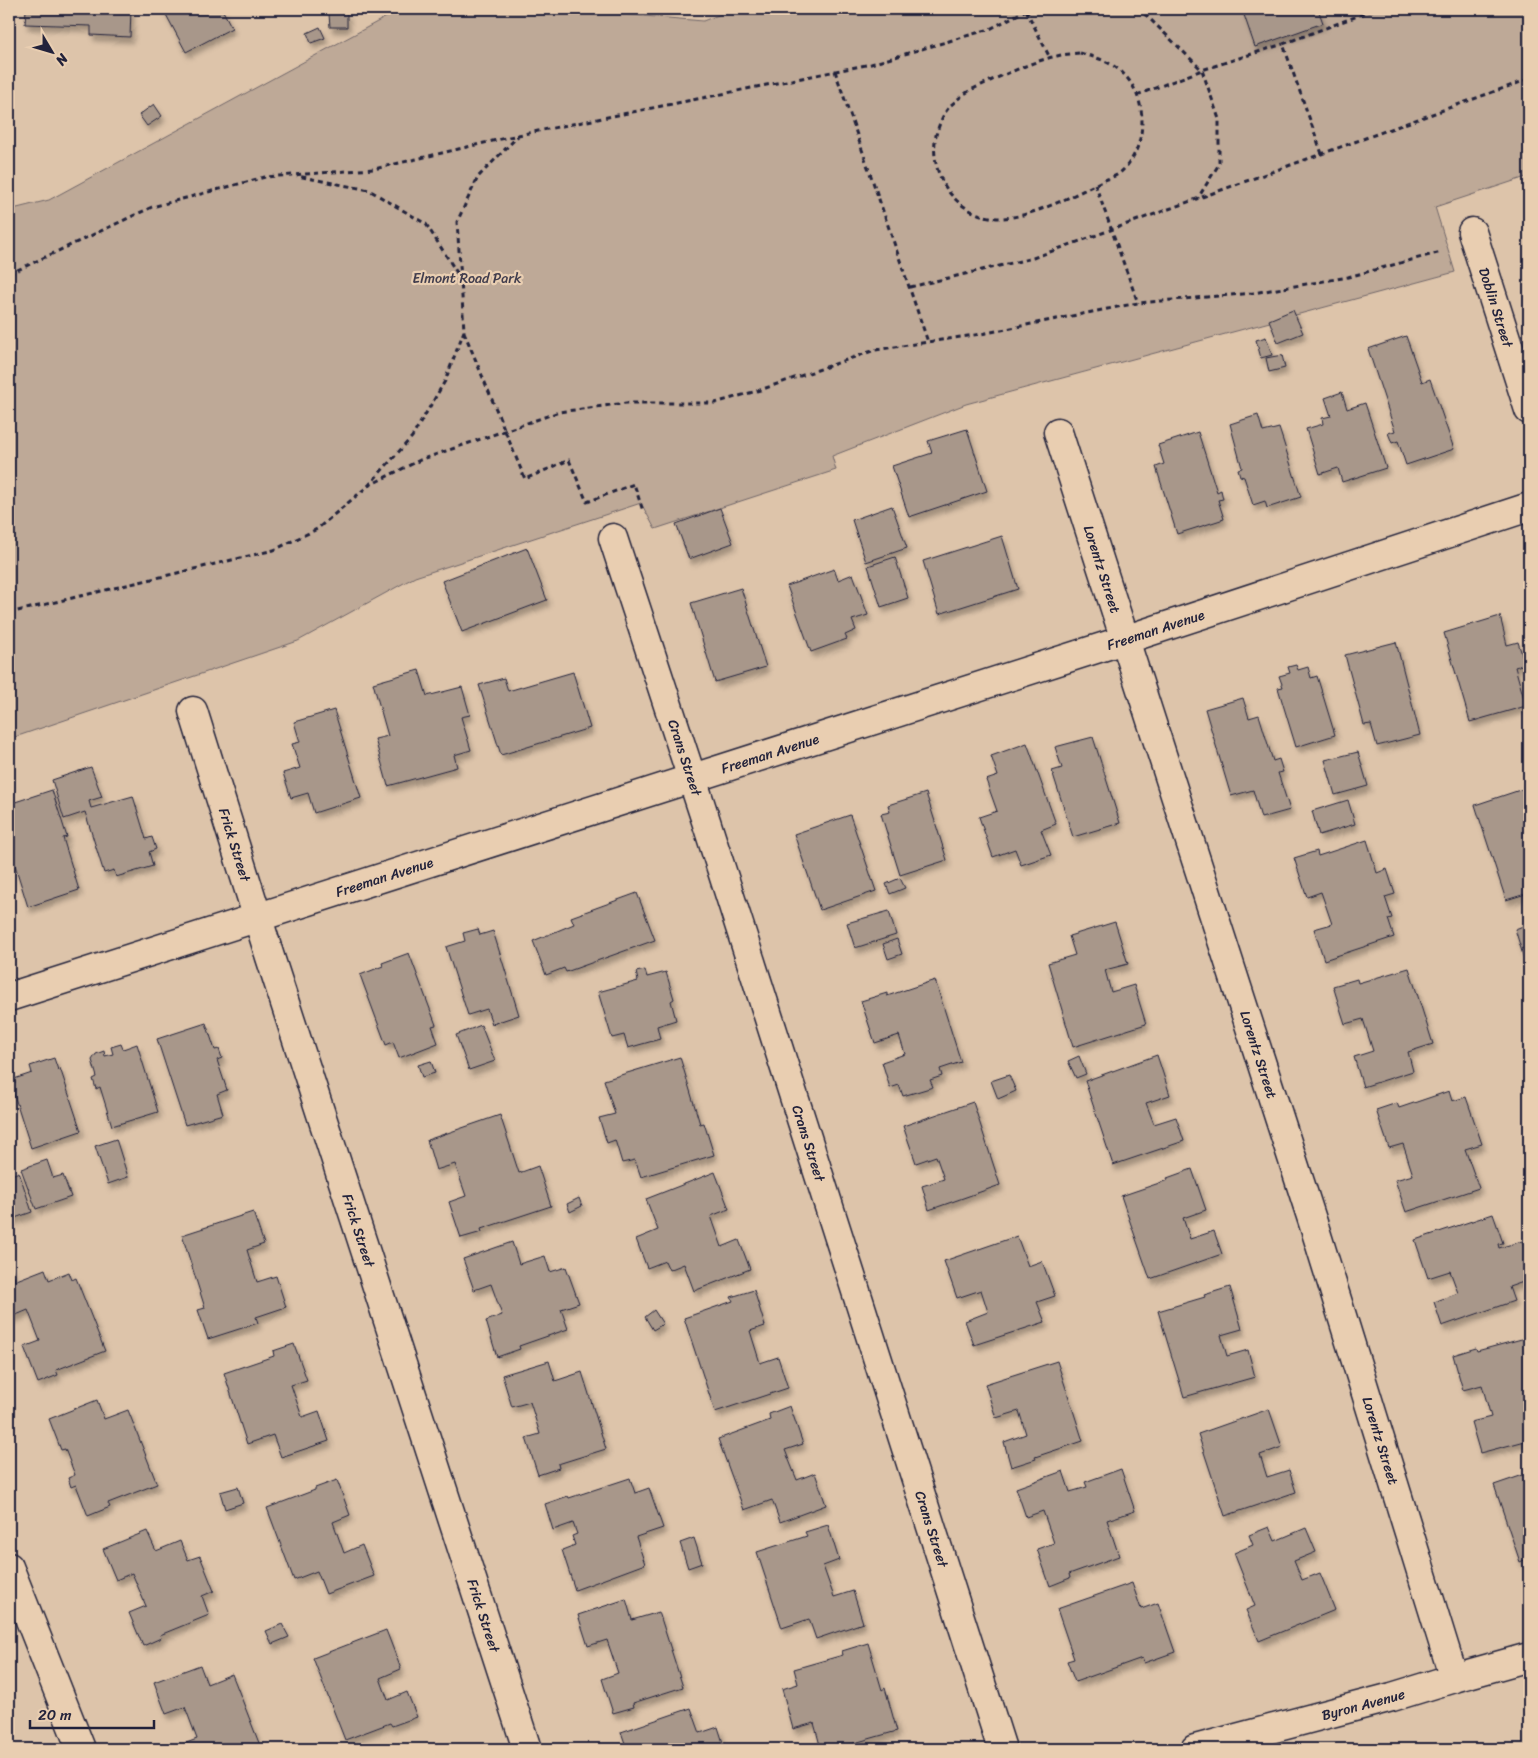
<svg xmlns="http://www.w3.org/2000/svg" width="1538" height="1758" font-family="Sriracha,sans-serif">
	<defs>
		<filter id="shadow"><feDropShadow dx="3" dy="5.5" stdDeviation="2.5" flood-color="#0004"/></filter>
	</defs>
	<rect width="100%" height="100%" fill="#ddc4aa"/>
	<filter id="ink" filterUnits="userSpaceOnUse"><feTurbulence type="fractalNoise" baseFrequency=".02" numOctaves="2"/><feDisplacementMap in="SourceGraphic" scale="10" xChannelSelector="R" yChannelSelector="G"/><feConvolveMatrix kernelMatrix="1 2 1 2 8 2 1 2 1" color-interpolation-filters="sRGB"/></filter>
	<g filter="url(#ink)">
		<polygon fill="#bea997" stroke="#706669" points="401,9 562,9 703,21 734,9 1529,9 1529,176 1435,207 1455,272 966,404 832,456 836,470 655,529 641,503 415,577 298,641 9,739 9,210 49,200"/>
		<g fill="#a8978a" stroke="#22223b" filter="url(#shadow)">
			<polygon points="26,9 131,9 130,37 91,35 91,26 25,24"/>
			<polygon points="163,9 222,9 232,28 186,52"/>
			<polygon points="1242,9 1318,9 1323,23 1255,47"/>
			<polygon points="347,13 347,27 330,27 329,14"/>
			<polygon points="320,27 325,38 311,43 307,33"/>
			<polygon points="154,104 162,116 147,126 139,115"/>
			<polygon points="1293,310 1303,333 1278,343 1269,320"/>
			<polygon points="1406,336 1422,382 1430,379 1454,449 1406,465 1398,441 1392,443 1388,433 1395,431 1368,349"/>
			<polygon points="1266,337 1272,355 1261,358 1256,340"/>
			<polygon points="1282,355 1285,368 1269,372 1266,358"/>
			<polygon points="1342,392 1347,409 1365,403 1386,468 1342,482 1338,468 1320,474 1306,429 1323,424 1322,418 1331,416 1325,398"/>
			<polygon points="1258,415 1263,432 1279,428 1301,497 1267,508 1265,501 1253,505 1244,477 1240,476 1238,469 1242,468 1230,424"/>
			<polygon points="967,429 987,491 909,517 892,466 932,453 928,441"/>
			<polygon points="1198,432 1217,492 1221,490 1223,499 1218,500 1224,519 1177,534 1156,467 1164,464 1158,445"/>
			<polygon points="892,506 907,548 866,562 852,520"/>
			<polygon points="720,508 733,543 689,559 676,524"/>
			<polygon points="1002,536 1018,589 939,614 923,561"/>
			<polygon points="527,548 547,600 462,632 442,581"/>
			<polygon points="895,557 908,598 881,607 868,566"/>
			<polygon points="834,569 838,580 853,574 868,615 852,620 856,630 845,635 847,639 811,652 787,586"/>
			<polygon points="741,588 766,667 715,682 691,603"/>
			<polygon points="1500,616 1507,645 1518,642 1525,664 1515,667 1526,706 1470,722 1444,633"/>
			<polygon points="1396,642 1420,735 1377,746 1371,724 1364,725 1345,655"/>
			<polygon points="1296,665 1298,670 1308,667 1311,678 1317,676 1335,735 1296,747 1278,688 1283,687 1279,676 1290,673 1288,667"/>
			<polygon points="419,670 427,696 462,687 470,715 461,717 471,750 454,755 457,767 388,786 375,739 388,736 373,683"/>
			<polygon points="573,672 590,728 501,755 479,685 504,678 508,691"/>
			<polygon points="1243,698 1249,718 1259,715 1273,761 1279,759 1283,772 1278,773 1290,810 1261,818 1253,790 1231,796 1205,709"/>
			<polygon points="334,710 361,798 314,813 308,793 291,798 283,773 300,768 292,744 300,742 294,722"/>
			<polygon points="1093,737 1120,823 1073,837 1052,771 1062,768 1055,747"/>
			<polygon points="1027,743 1056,824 1041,830 1051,855 1021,865 1015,849 993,857 979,817 997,811 986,780 998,776 991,756"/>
			<polygon points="1358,752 1368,786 1335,795 1325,760"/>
			<polygon points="91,767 102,797 89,801 91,808 133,796 146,839 152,837 156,849 149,852 153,866 116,877 114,870 104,873 85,812 64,819 52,780"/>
			<polygon points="1529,787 1529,893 1506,900 1475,805"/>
			<polygon points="52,790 67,837 63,838 79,890 28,907 9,846 9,804"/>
			<polygon points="926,793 947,860 900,875 881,814 890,812 888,805"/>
			<polygon points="1348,800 1355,824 1319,835 1312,811"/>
			<polygon points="850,815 876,891 820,910 794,834"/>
			<polygon points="1367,840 1377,873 1387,869 1395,894 1385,897 1392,918 1388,919 1394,937 1324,960 1314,929 1332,924 1321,892 1307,897 1294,858 1317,851 1318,856"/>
			<polygon points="900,878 905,888 890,894 886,884"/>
			<polygon points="637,893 655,940 566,972 564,968 546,975 533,941 574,924 571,917"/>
			<polygon points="889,911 896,935 855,948 847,923"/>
			<polygon points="1115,922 1128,964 1105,970 1111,992 1134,985 1146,1024 1073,1047 1048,963 1075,955 1069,936"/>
			<polygon points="1529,924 1529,975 1515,929"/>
			<polygon points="478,929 480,935 493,931 519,1015 492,1024 487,1009 468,1015 446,947 465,941 463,933"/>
			<polygon points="897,939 902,954 888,959 883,944"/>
			<polygon points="409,953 436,1025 432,1026 438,1043 399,1058 393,1042 386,1045 360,975 383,966 382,963"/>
			<polygon points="1409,968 1433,1044 1408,1052 1413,1071 1363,1087 1354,1057 1373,1051 1363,1019 1345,1024 1333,986 1357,979 1358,983"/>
			<polygon points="645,970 647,977 666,972 674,999 671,1001 676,1020 657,1026 660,1039 628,1048 624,1035 612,1038 598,992 638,981 636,972"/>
			<polygon points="935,980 961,1062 940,1069 942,1076 930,1080 933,1087 903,1096 899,1085 890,1088 882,1062 905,1054 899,1035 875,1043 861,1001 887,993 887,996"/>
			<polygon points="206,1023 215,1050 219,1049 222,1058 217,1060 227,1090 217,1094 223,1114 185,1125 157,1039"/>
			<polygon points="481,1025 495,1061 469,1070 456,1035"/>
			<polygon points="121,1044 123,1049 137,1044 158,1112 112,1126 100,1087 96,1089 93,1079 97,1077 92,1060 96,1054 104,1051 105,1056 113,1054 111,1047"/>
			<polygon points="1157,1055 1170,1095 1146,1103 1154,1124 1176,1117 1184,1141 1113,1165 1085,1081"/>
			<polygon points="1079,1056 1086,1074 1076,1078 1068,1061"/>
			<polygon points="680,1057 700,1124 704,1123 714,1155 641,1177 635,1160 622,1163 615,1140 607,1143 599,1118 615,1114 604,1080"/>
			<polygon points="54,1058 58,1070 60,1068 81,1131 31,1148 11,1085 15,1083 14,1079 32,1073 30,1066"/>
			<polygon points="431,1061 435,1073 422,1077 418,1065"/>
			<polygon points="1009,1075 1016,1091 998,1099 991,1081"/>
			<polygon points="1449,1091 1452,1101 1466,1097 1482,1144 1465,1149 1479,1188 1406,1212 1395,1180 1413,1175 1403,1144 1389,1148 1376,1110 1397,1103 1399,1108"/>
			<polygon points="973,1102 1000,1185 929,1210 922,1186 944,1179 936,1156 916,1163 903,1126"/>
			<polygon points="500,1115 519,1173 538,1166 551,1206 481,1229 482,1232 461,1238 449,1202 466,1196 455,1164 436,1170 427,1140"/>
			<polygon points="116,1139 128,1177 108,1184 95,1146"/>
			<polygon points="47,1160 53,1178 63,1175 71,1197 36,1209 21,1169"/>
			<polygon points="1192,1169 1206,1210 1183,1218 1190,1239 1214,1231 1222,1254 1150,1279 1121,1196 1168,1180 1167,1178"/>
			<polygon points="19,1172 32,1212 9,1220 9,1176"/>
			<polygon points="715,1172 729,1209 711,1216 722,1247 739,1240 750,1269 694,1291 684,1264 669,1270 665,1261 647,1268 636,1239 658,1230 646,1199"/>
			<polygon points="579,1198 582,1206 570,1212 567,1204"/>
			<polygon points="253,1212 264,1244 247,1250 257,1282 276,1276 286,1307 256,1317 258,1323 208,1339 198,1310 205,1308 182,1235"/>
			<polygon points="1493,1214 1503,1243 1498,1244 1499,1248 1522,1241 1529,1261 1529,1280 1509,1287 1514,1301 1442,1326 1434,1302 1458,1293 1450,1271 1428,1278 1415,1240"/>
			<polygon points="1017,1236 1028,1266 1042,1261 1055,1296 1037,1302 1045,1322 974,1345 965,1321 988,1312 981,1290 957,1298 944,1261"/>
			<polygon points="512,1242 519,1264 545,1256 550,1272 566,1267 579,1303 561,1309 568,1329 519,1346 520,1349 497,1357 486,1321 502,1315 491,1284 474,1290 463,1259"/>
			<polygon points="9,1262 15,1279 9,1281"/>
			<polygon points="45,1269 49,1280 69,1272 72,1280 76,1278 105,1351 56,1370 58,1375 38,1383 24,1347 40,1341 28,1310 9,1318 9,1283"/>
			<polygon points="1230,1287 1242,1329 1221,1335 1227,1356 1248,1350 1255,1377 1184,1397 1158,1311 1205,1297 1204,1295"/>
			<polygon points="754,1290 765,1326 750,1331 760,1363 778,1357 788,1388 715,1412 684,1318 733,1301 731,1297"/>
			<polygon points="654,1310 663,1324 653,1330 645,1317"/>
			<polygon points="1529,1337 1529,1429 1526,1430 1529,1440 1480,1453 1471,1422 1491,1417 1482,1385 1463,1390 1453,1355 1476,1348 1477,1351"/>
			<polygon points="294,1344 307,1380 291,1385 302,1417 319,1411 329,1441 281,1457 273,1435 247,1444 224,1373 274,1356 273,1351"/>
			<polygon points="549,1361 555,1381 582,1372 606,1449 558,1464 559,1468 538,1475 526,1438 540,1434 530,1402 512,1407 502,1375"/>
			<polygon points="1057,1361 1083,1441 1035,1457 1036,1459 1011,1467 1004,1442 1026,1434 1019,1411 996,1418 985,1384"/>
			<polygon points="97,1400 104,1419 128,1410 157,1484 108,1503 110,1507 88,1516 76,1485 71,1487 68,1478 75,1475 65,1449 61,1450 49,1419"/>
			<polygon points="790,1406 803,1444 785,1450 797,1480 815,1473 826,1505 780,1522 772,1500 744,1510 718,1439 770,1420 769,1414"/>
			<polygon points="1269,1409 1282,1447 1260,1455 1267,1477 1289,1470 1296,1492 1225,1516 1198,1434"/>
			<polygon points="1121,1469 1135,1511 1107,1520 1119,1556 1069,1574 1070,1578 1050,1586 1037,1549 1054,1543 1043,1511 1026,1517 1016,1488 1063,1471 1070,1492 1087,1487 1085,1482"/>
			<polygon points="1529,1473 1529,1558 1520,1562 1494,1485"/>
			<polygon points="630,1478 635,1493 649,1488 663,1528 636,1537 645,1564 575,1590 562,1550 575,1545 572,1536 577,1534 573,1523 553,1530 545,1504 568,1496 569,1498"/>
			<polygon points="337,1480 350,1515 333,1522 344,1553 362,1545 374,1576 326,1594 317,1571 294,1580 267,1508 315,1490 315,1488"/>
			<polygon points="238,1487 243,1503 225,1509 220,1492"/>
			<polygon points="828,1525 839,1560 823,1566 834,1597 853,1591 863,1623 816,1639 809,1619 782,1628 757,1552 807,1536 805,1532"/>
			<polygon points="1269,1527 1275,1541 1306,1528 1316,1552 1294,1561 1302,1580 1320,1573 1335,1610 1259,1641 1246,1610 1255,1606 1234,1553 1253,1545 1249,1535"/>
			<polygon points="147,1531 156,1551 180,1541 188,1560 200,1556 214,1591 202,1596 209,1615 160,1635 161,1638 143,1646 129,1613 146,1606 132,1573 116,1580 103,1549"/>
			<polygon points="694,1538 702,1563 688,1568 680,1543"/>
			<polygon points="1132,1583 1141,1609 1158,1603 1175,1652 1144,1663 1142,1658 1075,1682 1067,1661 1074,1659 1057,1609"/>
			<polygon points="626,1599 632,1620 659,1612 683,1687 633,1703 634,1707 613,1713 602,1679 618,1673 607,1640 588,1646 578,1615"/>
			<polygon points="282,1624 289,1637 272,1644 266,1631"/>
			<polygon points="386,1630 401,1669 380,1678 388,1700 407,1692 417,1717 392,1726 390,1723 345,1740 313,1658"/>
			<polygon points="868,1643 882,1690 885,1688 897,1731 833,1749 821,1749 814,1723 793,1729 782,1689 798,1684 794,1669 843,1655 842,1651"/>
			<polygon points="200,1665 207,1684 232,1674 261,1748 183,1749 181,1745 197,1739 185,1707 166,1714 154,1682"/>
			<polygon points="691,1708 700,1733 718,1727 725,1749 627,1749 621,1732"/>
		</g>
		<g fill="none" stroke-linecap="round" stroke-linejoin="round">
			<defs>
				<g id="street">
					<path id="s1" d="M1472,232l57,178"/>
					<path id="s2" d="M1058,432l258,800 138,446"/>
					<path id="s3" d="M613,538l93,283 296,928"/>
					<path id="s4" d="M193,711l77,246 257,792"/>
					<path id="s5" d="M9,997l1115,-357 405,-133"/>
					<polyline points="9,1567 81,1749"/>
					<path id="s6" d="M1195,1749l197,-52 62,-19 75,-21"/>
				</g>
			</defs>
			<use href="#street" stroke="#22223b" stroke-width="31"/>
			<g stroke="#22223b" stroke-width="3" stroke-dasharray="5 4" stroke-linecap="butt">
				<polyline points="1137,9 1147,16 1202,70 1219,119 1219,164 1198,198"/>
				<polyline points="1026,10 1050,58"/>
				<path d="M1080,53c14,4 26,7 38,16 30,23 32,74 5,101 -5,6 -16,9 -23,12 -27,14 -74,38 -103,36 -42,-3 -69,-43 -61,-83 3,-10 7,-22 15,-30 5,-4 10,-9 15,-12 7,-5 16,-8 24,-12 21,-9 44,-20 67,-25 7,-2 15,-2 23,-3z"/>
				<polyline points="835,71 928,342"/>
				<polyline points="1137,95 1202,70 1283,44"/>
				<polyline points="1322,154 1283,44 1376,9"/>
				<polyline points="1095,184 1138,303"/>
				<polyline points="9,274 152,207 265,177 374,169 518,135 871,64 990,29 1028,9"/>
				<polyline points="461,279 457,222 478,177 518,136"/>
				<polyline points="910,287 1033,258 1529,79"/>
				<polyline points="464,332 525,479 569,460 587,502 634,484 643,511"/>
				<polyline points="368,486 420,460 559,412 626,403 715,403 760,390 875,350 981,334 1138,303 1253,293 1348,277 1441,252"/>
				<polyline points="9,613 274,550 317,529 368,486 412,437 445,381 464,331 461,279 426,224 369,190 297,176"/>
			</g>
			<use href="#street" stroke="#e9ceb1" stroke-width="28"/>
		</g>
	</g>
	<g text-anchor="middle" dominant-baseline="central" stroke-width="4.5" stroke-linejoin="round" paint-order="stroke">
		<g font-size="14" fill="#413d4d" stroke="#e9ceb1">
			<text x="467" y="278">Elmont Road Park</text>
		</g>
		<g font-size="14" fill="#22223b" stroke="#e9ceb1">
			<text stroke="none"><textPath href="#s1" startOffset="79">Doblin Street</textPath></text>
			<text stroke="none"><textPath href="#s2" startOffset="144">Lorentz Street</textPath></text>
			<text stroke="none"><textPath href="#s5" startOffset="1204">Freeman Avenue</textPath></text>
			<text stroke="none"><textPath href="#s5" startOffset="799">Freeman Avenue</textPath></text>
			<text stroke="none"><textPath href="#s3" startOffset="231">Crans Street</textPath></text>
			<text stroke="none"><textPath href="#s4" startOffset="140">Frick Street</textPath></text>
			<text stroke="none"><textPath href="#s5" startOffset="394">Freeman Avenue</textPath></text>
			<text stroke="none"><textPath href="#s2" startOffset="654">Lorentz Street</textPath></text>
			<text stroke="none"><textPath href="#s3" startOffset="636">Crans Street</textPath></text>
			<text stroke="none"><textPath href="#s4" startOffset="545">Frick Street</textPath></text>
			<text stroke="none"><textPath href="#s2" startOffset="1059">Lorentz Street</textPath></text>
			<text stroke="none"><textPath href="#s3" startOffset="1041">Crans Street</textPath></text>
			<text stroke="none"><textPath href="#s4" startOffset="950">Frick Street</textPath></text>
			<text stroke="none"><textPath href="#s6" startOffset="174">Byron Avenue</textPath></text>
		</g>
	</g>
	<rect width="1538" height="1758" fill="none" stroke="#e9ceb1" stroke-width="30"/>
	<rect x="15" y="15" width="1508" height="1728" fill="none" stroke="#22223b" stroke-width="2" filter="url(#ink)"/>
	<g transform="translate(52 52) rotate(128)" stroke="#e9ceb1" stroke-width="4" paint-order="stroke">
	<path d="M0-4L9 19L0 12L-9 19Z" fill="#22223b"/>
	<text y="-8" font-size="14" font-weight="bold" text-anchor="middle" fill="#22223b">N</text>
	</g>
	<path d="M30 1720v8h124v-8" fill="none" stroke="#22223b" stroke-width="2.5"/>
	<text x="38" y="1720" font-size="15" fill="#22223b" stroke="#e9ceb1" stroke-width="4" paint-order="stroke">20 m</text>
</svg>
